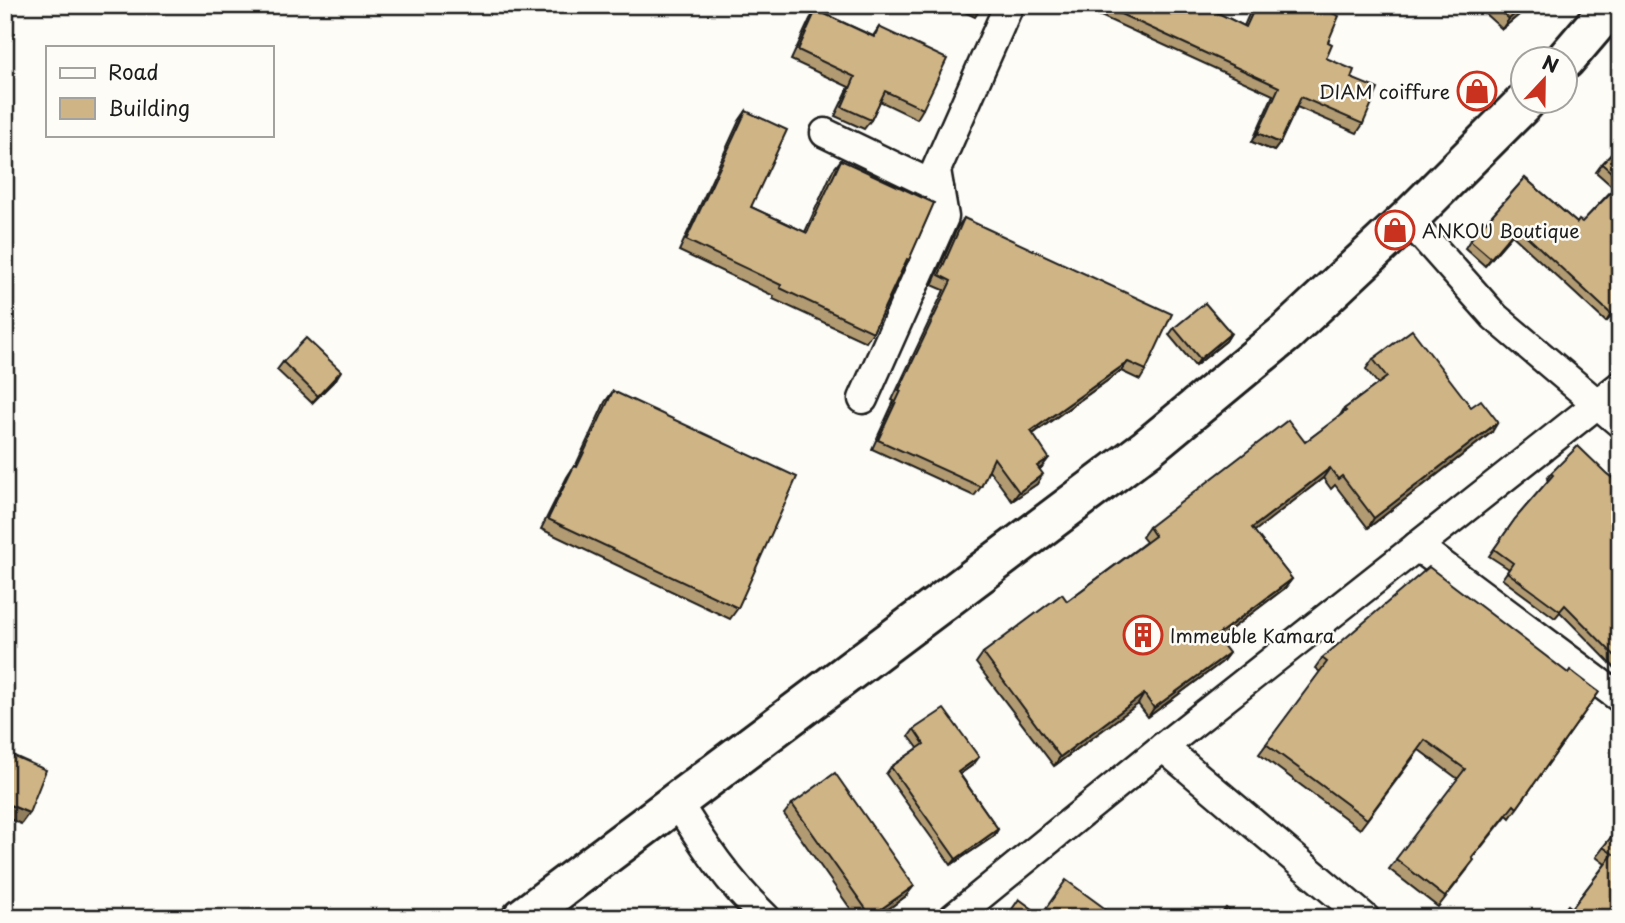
<svg xmlns="http://www.w3.org/2000/svg" width="1625" height="923" font-family="'Playpen Sans',sans-serif">
	<rect width="100%" height="100%" fill="#fdfcf7"/>
	<filter id="ink" filterUnits="userSpaceOnUse"><feTurbulence type="fractalNoise" baseFrequency=".0143" numOctaves="2"/><feDisplacementMap in="SourceGraphic" scale="14" xChannelSelector="R" yChannelSelector="G"/><feConvolveMatrix kernelMatrix="1 2 1 2 8 2 1 2 1" color-interpolation-filters="sRGB"/></filter>
	<g filter="url(#ink)">
		<g fill="none" stroke-linecap="round" stroke-linejoin="round">
			<defs>
				<g id="minor">
					<polyline points="825,133 939,188"/>
					<polyline points="1408,219 1495,317 1620,423"/>
					<polyline points="863,399 944,217 936,170 1009,5"/>
					<polyline points="1417,546 1620,698"/>
					<polyline points="1163,747 1365,918"/>
					<path d="M676,800c26,43 53,83 90,118"/>
					<polyline points="953,918 1163,747 1620,386"/>
				</g>
				<g id="secondary">
					<polyline points="1565,60 1612,5"/>
					<polyline points="522,918 1147,448 1286,333 1408,219 1525,102"/>
				</g>
			</defs>
			<use href="#minor" stroke="#1c1c1c" stroke-width="33"/>
			<use href="#secondary" stroke="#1c1c1c" stroke-width="44"/>
			<use href="#minor" stroke="#fdfcf7" stroke-width="28"/>
			<use href="#secondary" stroke="#fdfcf7" stroke-width="38"/>
		</g>
		<g fill="#b29b72" stroke="#1c1c1c" stroke-width="2">
			<polygon points="924,5 939,5 935,11"/>
			<polygon points="950,5 983,5 975,17"/>
			<polygon points="1096,5 1202,5 1244,26 1253,5 1315,5 1328,42 1326,58 1351,78 1363,124 1357,133 1297,107 1280,143 1274,151 1252,142 1273,95 1092,12"/>
			<polygon points="1445,5 1470,5 1464,14"/>
			<polygon points="1475,5 1531,5 1502,29"/>
			<polygon points="816,10 873,36 879,27 923,109 917,119 880,101 871,120 864,129 835,116 849,87 791,60 810,19"/>
			<polygon points="746,111 751,207 805,232 833,170 841,160 909,260 902,271 873,332 866,342 773,299 774,296 679,251 739,121"/>
			<polygon points="1620,145 1620,307 1606,322 1512,235 1485,266 1465,248 1470,240 1525,178 1577,223 1582,222 1614,188 1596,172 1602,164"/>
			<polygon points="964,218 1146,370 1140,380 1121,371 1033,434 1042,467 1040,469 1037,484 1012,501 989,470 981,487 974,496 872,449 894,401 892,400 944,290 932,285 957,228"/>
			<polygon points="1174,328 1231,333 1226,341 1195,366 1169,335"/>
			<polygon points="1373,359 1471,407 1492,432 1368,528 1335,485 1331,489 1323,478 1254,531 1292,579 1285,588 1218,639 1229,653 1222,662 1148,717 1138,704 1054,766 976,663 983,653 1067,601 1146,542 1142,537 1149,527 1305,442 1339,417 1344,409 1378,384 1366,369"/>
			<polygon points="283,362 336,379 312,403 277,370"/>
			<polygon points="613,391 738,608 730,619 541,529 567,477 574,466 575,467 605,402"/>
			<polygon points="1551,473 1607,474 1620,484 1620,664 1616,669 1560,612 1555,618 1502,579 1509,569 1489,556 1515,519 1548,481 1547,479"/>
			<polygon points="1322,658 1568,673 1599,692 1510,818 1507,815 1472,859 1467,870 1438,907 1389,869 1458,779 1419,750 1360,829 1259,754 1320,672 1315,668"/>
			<polygon points="914,729 974,764 960,774 998,829 994,836 951,865 886,774 891,767 918,748 909,736"/>
			<polygon points="792,804 906,896 876,918 857,918 784,814"/>
			<polygon points="1620,826 1620,918 1572,908 1605,864 1596,857"/>
		</g>
		<g fill="#917e5d" stroke="#1c1c1c" stroke-width="2">
			<polygon points="1525,5 1531,5 1502,29 1509,19"/>
			<polygon points="1258,133 1280,143 1274,151 1252,142"/>
			<polygon points="1517,227 1512,235 1485,266 1491,258"/>
			<polygon points="1620,305 1620,307 1606,322 1611,314"/>
			<polygon points="1231,333 1226,341 1195,366 1200,359"/>
			<polygon points="1128,362 1121,371 1024,440 1031,431"/>
			<polygon points="341,371 336,379 312,403 318,396"/>
			<polygon points="1498,422 1492,432 1368,528 1374,518"/>
			<polygon points="1049,458 1042,467 1031,475 1037,466"/>
			<polygon points="1330,468 1323,478 1246,538 1252,528"/>
			<polygon points="1043,474 1037,484 1012,501 1019,492"/>
			<polygon points="1292,579 1285,588 1209,646 1216,636"/>
			<polygon points="1229,653 1222,662 1148,717 1154,708"/>
			<polygon points="1144,694 1138,704 1054,766 1060,757"/>
			<polygon points="979,757 974,764 953,779 958,772"/>
			<polygon points="5,803 29,813 21,824 5,817"/>
			<polygon points="998,829 994,836 951,865 956,859"/>
			<polygon points="914,886 906,896 876,918 869,918 871,916"/>
		</g>
		<g fill="#cfb485" stroke="#1c1c1c" stroke-width="2">
			<polygon points="1101,5 1202,5 1246,27 1256,5 1315,5 1339,16 1328,42 1332,44 1326,58 1354,70 1351,78 1378,89 1363,124 1301,97 1280,143 1258,133 1279,87"/>
			<polygon points="1494,5 1525,5 1509,19"/>
			<polygon points="816,10 874,37 879,27 947,59 923,109 885,91 871,120 842,107 855,77 798,50"/>
			<polygon points="746,111 787,130 751,207 807,233 841,160 934,203 909,260 907,259 873,332 780,288 781,285 686,240"/>
			<polygon points="1620,145 1620,180 1602,164"/>
			<polygon points="1525,178 1577,223 1579,220 1582,222 1620,183 1620,305 1611,314 1517,227 1491,258 1470,240"/>
			<polygon points="964,218 1172,314 1146,370 1128,362 1031,431 1049,458 1037,466 1043,474 1019,492 994,458 981,487 878,440 901,391 899,390 951,281 939,275"/>
			<polygon points="1205,303 1231,333 1200,359 1174,328"/>
			<polygon points="1412,330 1471,407 1481,400 1498,422 1374,518 1342,476 1338,479 1330,468 1252,528 1292,579 1216,636 1229,653 1154,708 1144,694 1060,757 983,653 1062,594 1067,601 1155,536 1149,527 1288,420 1305,442 1346,411 1344,409 1387,377 1373,359"/>
			<polygon points="306,338 341,371 318,396 283,362"/>
			<polygon points="613,391 797,477 738,608 548,519 574,466 577,467"/>
			<polygon points="1578,446 1607,474 1620,484 1620,661 1565,605 1560,611 1507,572 1513,563 1494,549 1515,519 1553,475 1551,473"/>
			<polygon points="1429,567 1568,673 1570,670 1599,692 1517,808 1514,805 1472,858 1474,860 1445,897 1396,859 1465,769 1425,740 1367,819 1266,744 1327,662 1322,658"/>
			<polygon points="944,709 979,757 958,772 998,829 956,859 891,767 924,744 914,729"/>
			<polygon points="5,752 46,770 29,813 5,803"/>
			<polygon points="835,773 914,886 871,916 792,804"/>
			<polygon points="1620,826 1620,918 1558,918 1568,905 1572,908 1613,854 1603,847"/>
			<polygon points="1066,880 1118,918 1006,918 1019,899 1041,915"/>
			<polygon points="1226,908 1238,918 1218,918"/>
		</g>
	</g>
	<defs>
		<symbol id="shop-ring" viewBox="-11 -11 22 22"><circle r="9.5" fill="#fdfcf7" stroke="#c8321e" stroke-width="1.5"/><path d="M-5-2.5h2.3a2.7 3.5 0 0 1 5.4 0H5L5.5 6h-11ZM-1.5-2.5h3a1.5 2.3 0 0 0-3 0Z" fill="#c8321e"/></symbol>
		<symbol id="building-ring" viewBox="-11 -11 22 22"><circle r="9.5" fill="#fdfcf7" stroke="#c8321e" stroke-width="1.5"/><path d="M-4-6H4V6H1V3H-1V6H-4ZM-2.5-4.3h1.7v1.8h-1.7ZM.8-4.3h1.7v1.8H.8ZM-2.5-1h1.7V.8h-1.7ZM.8-1h1.7V.8H.8Z" fill="#c8321e"/></symbol>
	</defs>
	<g fill-rule="evenodd">
		<use href="#shop-ring" x="1455" y="69" width="44" height="44"/>
		<use href="#shop-ring" x="1373" y="208" width="44" height="44"/>
		<use href="#building-ring" x="1121" y="613" width="44" height="44"/>
	</g>
	<g text-anchor="middle" dominant-baseline="central" stroke-width="5" stroke-linejoin="round" paint-order="stroke">
		<g font-size="19" fill="#1c1c1c" stroke="#fdfcf7" text-anchor="start">
			<text x="1450" y="91" text-anchor="end">DIAM coiffure</text>
			<text x="1422" y="230">ANKOU Boutique</text>
			<text x="1170" y="635">Immeuble Kamara</text>
		</g>
	</g>
	<rect width="1625" height="923" fill="none" stroke="#fdfcf7" stroke-width="28"/>
	<rect x="14" y="14" width="1597" height="895" fill="none" stroke="#1c1c1c" stroke-width="2.5" filter="url(#ink)"/>
	<rect x="46" y="46" width="228" height="91" fill="#fdfcf7" stroke="#a3a29f" stroke-width="2"/>
	<rect x="60" y="68" width="35" height="10" fill="#fdfcf7" stroke="#a3a29f" stroke-width="2"/>
	<text x="108" y="80" font-size="21" fill="#1c1c1c">Road</text>
	<rect x="60" y="98" width="35" height="21" fill="#cfb485" stroke="#a3a29f" stroke-width="2"/>
	<text x="108" y="116" font-size="21" fill="#1c1c1c">Building</text>
	<g transform="translate(1544 80) rotate(22)"><circle r="33" fill="#fdfcf7" stroke="#a3a29f" stroke-width="2"/>
	<path d="M0-5L12 26L0 18L-12 26Z" fill="#c8321e"/>
	<text y="-10" font-size="19" font-weight="bold" text-anchor="middle" fill="#1c1c1c">N</text>
	</g>
</svg>
